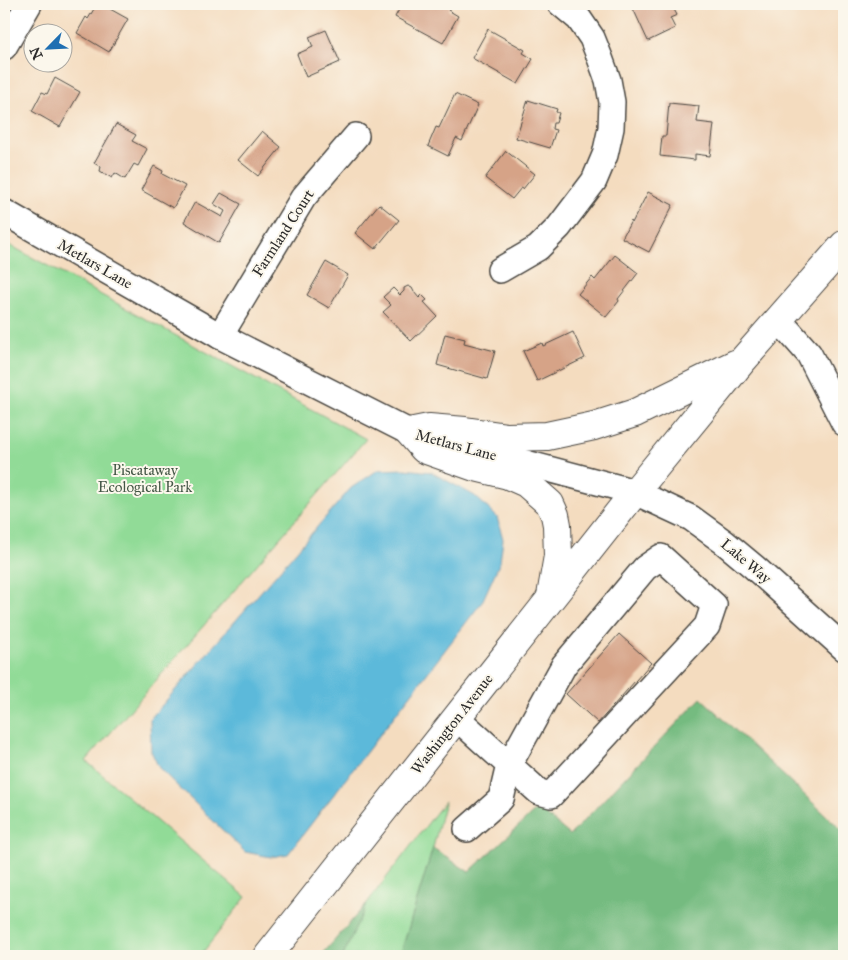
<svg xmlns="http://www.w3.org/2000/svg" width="848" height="960" font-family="'IM FELL Great Primer',serif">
	<rect width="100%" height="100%" fill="#fbf7ec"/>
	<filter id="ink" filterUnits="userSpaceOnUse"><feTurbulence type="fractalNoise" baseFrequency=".02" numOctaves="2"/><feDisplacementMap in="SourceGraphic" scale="10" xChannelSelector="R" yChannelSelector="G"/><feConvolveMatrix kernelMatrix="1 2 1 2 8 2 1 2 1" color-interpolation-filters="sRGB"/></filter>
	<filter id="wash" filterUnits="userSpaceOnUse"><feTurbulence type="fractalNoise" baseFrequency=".0096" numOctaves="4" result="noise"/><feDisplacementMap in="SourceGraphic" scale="20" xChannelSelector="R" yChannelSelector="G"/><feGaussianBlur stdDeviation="1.12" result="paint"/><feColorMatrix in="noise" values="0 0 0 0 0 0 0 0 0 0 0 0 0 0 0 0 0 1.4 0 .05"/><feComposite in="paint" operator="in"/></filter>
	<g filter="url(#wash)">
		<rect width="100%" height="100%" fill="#f4dcbf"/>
		<g fill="#91db97" stroke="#5e8361">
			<polygon points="4,242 366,439 86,761 246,897 200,956 4,956"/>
			<polygon points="445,801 433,848 400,956 343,956 367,903"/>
		</g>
		<g fill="#74bb80" stroke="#507356">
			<polygon points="701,698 844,832 844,956 400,956 433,848 469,872 538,808 570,835"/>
			<polygon points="367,903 343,956 321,956"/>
		</g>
		<polygon fill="#5cb9da" stroke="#447282" points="404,469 431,472 475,496 497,517 503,539 500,562 482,602 288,854 271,857 245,852 159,768 151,751 150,719 351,488 378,470"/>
		<g id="blocks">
			<g fill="#d6a387">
				<polygon points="97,4 101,4 128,19 109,52 77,33 86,17 88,19"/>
				<polygon points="402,4 446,4 451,7 448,10 458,16 443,43 395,17"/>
				<polygon points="631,4 671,4 677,15 670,18 675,28 648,41"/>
				<polygon points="488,29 525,50 523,53 533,59 518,84 472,58"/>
				<polygon points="326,30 340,62 306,77 297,54 313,47 309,37"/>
				<polygon points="55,78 80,92 60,127 32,111 42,92 47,94"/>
				<polygon points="455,94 478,105 462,141 456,138 448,156 428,146 436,127 439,128"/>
				<polygon points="528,100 557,109 556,112 559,113 556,123 553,123 552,129 556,130 550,148 516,138"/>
				<polygon points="669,103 699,106 697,122 714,124 710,156 695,154 695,160 660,156 662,136 666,136"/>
				<polygon points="116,124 136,135 132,141 147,149 138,166 134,164 125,179 115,173 112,178 100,171 101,167 94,163"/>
				<polygon points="262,131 281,147 258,176 238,160"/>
				<polygon points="506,151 535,174 523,189 521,188 512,199 485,178"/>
				<polygon points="154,166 163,171 162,174 185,186 173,208 141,190"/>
				<polygon points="648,192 673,205 649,252 622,238 631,221 632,223"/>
				<polygon points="221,193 241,204 219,243 184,222 195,202 222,217 225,211 214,204"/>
				<polygon points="379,204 399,220 375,249 355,233"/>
				<polygon points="615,255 638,273 618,299 619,301 606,317 578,294 592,277 595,280"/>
				<polygon points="326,262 348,275 329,308 307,295"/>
				<polygon points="408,286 412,288 414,292 419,298 422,295 427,300 424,302 437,316 411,341 383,312 391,305 383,297 393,288 400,295 404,291 404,288"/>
				<polygon points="573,332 585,358 537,381 523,351 542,343 543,346"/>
				<polygon points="445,334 465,339 464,343 495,351 487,379 437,365"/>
				<polygon points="619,634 651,663 598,723 566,694"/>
			</g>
		</g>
	</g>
	<g filter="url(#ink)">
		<use href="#blocks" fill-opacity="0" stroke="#494641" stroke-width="1"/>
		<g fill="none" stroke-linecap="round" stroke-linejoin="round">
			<defs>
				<g id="minor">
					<polyline points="4,47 29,4"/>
					<polyline points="4,212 220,336 409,432 635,492 691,518 724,542 754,567 844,648"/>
					<polyline points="500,270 538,248 559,227 594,181 605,155 611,128 612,102 608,80 600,58 592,38 579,19 561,4"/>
					<polyline points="779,320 809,354 844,423"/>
					<polyline points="220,336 303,198 356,136"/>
					<polyline points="457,718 539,792 551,795 707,626 714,605 661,557 645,568 564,665 509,765 501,799 467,829"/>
				</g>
				<g id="major">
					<polyline points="551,596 558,556 557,525 555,515 550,504 541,496 526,483 508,475 475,467 424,449 409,432 429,428 465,431 507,437 547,436 594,426 635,413 735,364"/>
					<polyline points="268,956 635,492 743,360 844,245"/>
				</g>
			</defs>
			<use href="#minor" stroke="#494641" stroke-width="28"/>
			<use href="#major" stroke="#494641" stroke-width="30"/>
			<use href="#minor" stroke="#fff" stroke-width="25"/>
			<use href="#major" stroke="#fff" stroke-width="28"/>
		</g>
	</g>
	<g text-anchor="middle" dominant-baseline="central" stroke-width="4" stroke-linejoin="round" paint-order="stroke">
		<g font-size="15" fill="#2b2b2b" stroke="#fbf7ec">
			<text transform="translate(283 233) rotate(-57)">Farmland Court</text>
			<text transform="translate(95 264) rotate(30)">Metlars Lane</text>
			<text transform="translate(456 445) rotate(15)">Metlars Lane</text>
			<text transform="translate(746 561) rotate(40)">Lake Way</text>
			<text transform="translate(452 724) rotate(-52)">Washington Avenue</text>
		</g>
		<g font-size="15" fill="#445746" stroke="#fbf7ec">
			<text x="145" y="470">Piscataway<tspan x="145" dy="17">Ecological Park</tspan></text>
		</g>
	</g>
	<rect width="848" height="960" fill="none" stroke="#fbf7ec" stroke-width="20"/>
	<g transform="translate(48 48) rotate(246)"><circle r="24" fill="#fbf7ec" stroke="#a8a59f"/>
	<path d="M0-4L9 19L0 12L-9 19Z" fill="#1f6fb2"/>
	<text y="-8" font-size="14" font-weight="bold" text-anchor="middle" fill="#2b2b2b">N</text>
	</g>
</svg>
